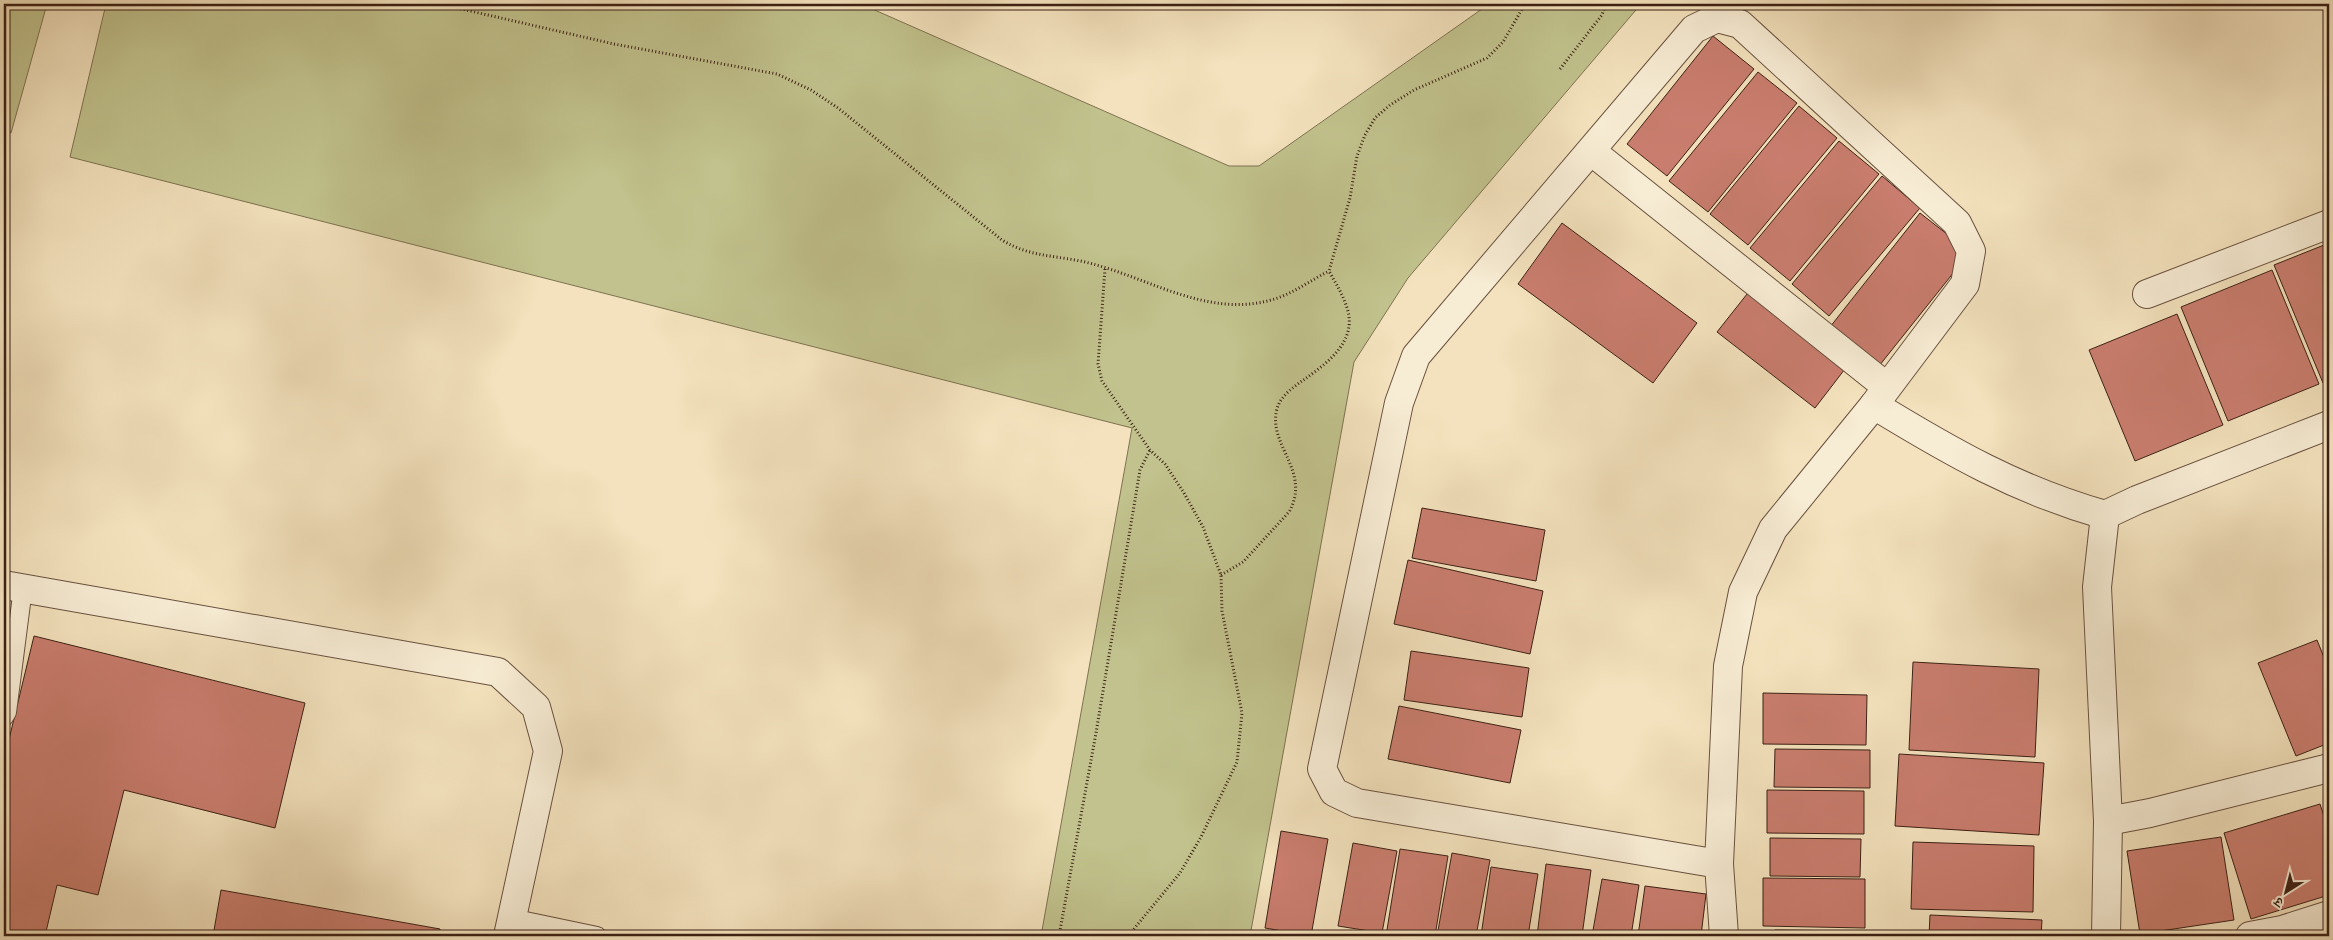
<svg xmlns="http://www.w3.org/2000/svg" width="2333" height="940" font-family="'Libre Bodoni','Noto Serif Devanagari',serif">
	<rect width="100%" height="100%" fill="#f3e2bd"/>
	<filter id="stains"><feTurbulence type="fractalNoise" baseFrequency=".004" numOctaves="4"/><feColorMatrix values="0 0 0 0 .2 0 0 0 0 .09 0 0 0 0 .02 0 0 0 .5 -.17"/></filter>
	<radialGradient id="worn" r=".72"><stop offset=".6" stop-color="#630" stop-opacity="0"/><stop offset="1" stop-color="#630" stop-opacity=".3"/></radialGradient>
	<g fill="#c1c28d" stroke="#7f7251">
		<polygon points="4,4 47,4 11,133 4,131"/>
		<polygon points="106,4 861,4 1229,166 1259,166 1489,4 1641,4 1408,278 1354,362 1250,936 1041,936 1132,428 70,157"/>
	</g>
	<g fill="#c97d6e" stroke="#3d2115">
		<polygon points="1713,36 1754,69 1667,176 1627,144"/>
		<polygon points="1758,72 1797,103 1708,212 1669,181"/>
		<polygon points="1799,106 1837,138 1748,245 1710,214"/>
		<polygon points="1839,141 1879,174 1790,281 1750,248"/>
		<polygon points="1882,176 1920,208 1829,316 1792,284"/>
		<polygon points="1920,213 1970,252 1879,366 1830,327"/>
		<polygon points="1562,223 1697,323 1653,383 1518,284"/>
		<polygon points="2329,243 2329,381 2323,383 2274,265"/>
		<polygon points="2272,270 2319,384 2228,421 2181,307"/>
		<polygon points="1751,289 1848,365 1815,408 1717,332"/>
		<polygon points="2177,314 2223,425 2135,461 2089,350"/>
		<polygon points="1422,508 1545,530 1536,581 1412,558"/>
		<polygon points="1408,560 1543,591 1530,654 1394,624"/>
		<polygon points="34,636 305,703 275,828 124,790 98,895 57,885 45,936 4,936 4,760"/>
		<polygon points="2317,640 2329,670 2329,743 2296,756 2258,663"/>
		<polygon points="1411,651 1529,668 1522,717 1404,700"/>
		<polygon points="1913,662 2039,669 2035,757 1909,750"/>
		<polygon points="1763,693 1867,695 1866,745 1763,744"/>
		<polygon points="1399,706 1521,730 1510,783 1388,759"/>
		<polygon points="1775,749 1870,750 1870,788 1774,787"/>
		<polygon points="1899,754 2044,763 2039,835 1895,826"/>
		<polygon points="1767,790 1864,791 1864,834 1767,833"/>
		<polygon points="2320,804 2329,832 2329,895 2251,919 2224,833"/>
		<polygon points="1281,831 1328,839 1311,936 1265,928"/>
		<polygon points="2221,837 2234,920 2140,934 2127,851"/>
		<polygon points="1770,838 1861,839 1860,877 1770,876"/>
		<polygon points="1913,842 2034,846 2033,912 1911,909"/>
		<polygon points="1353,843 1397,851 1382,933 1338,926"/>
		<polygon points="1400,849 1448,856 1435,936 1386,936"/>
		<polygon points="1452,853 1490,860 1476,936 1437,936"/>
		<polygon points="1546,864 1591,870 1582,936 1537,936"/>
		<polygon points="1491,867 1538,874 1528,936 1481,936"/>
		<polygon points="1763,878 1865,879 1865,928 1763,926"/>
		<polygon points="1602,879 1639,885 1631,936 1592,936"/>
		<polygon points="1645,886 1706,894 1701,936 1638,936"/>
		<polygon points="221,890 440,929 439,936 213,936"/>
		<polygon points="1930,915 2042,920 2041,936 1929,936"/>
		<polygon points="1775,930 1859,931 1859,936 1774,936"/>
	</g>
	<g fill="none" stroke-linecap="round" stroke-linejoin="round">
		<defs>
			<g id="service">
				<polyline points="4,717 7,712 23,588"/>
				<polyline points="511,918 597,936"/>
			</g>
			<g id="minor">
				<polyline points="1591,151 1887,387"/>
				<polyline points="2147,294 2329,224"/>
				<path d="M1874,405c77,47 143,85 231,110l32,-15 192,-75"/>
				<polyline points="2105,515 2097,587 2108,821 2106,936"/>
				<polyline points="4,585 498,672 536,707 548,751 508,936"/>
				<polyline points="2108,821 2150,813 2329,768"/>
				<polyline points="1719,864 1357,803 1334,792 1322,769 1399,403 1416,356 1694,29 1717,18 1740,24 1957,223 1971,251 1965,284 1874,405 1773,529 1743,592 1728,666 1719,864 1724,936"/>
				<polyline points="2250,936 2282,930 2329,915"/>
			</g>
		</defs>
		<use href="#service" stroke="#6a513f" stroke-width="20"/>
		<use href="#minor" stroke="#6a513f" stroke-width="30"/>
		<g stroke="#3d2115" stroke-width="3" stroke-dasharray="1 2.5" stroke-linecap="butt">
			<path d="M440,4l174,40 163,30 34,16 27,18 164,132c29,18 56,15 87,23 60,15 119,55 182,37 20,-5 40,-20 58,-29"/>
			<polyline points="1560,69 1602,15 1606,4"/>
			<polyline points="1105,269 1098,364 1102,381 1150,450 1165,464 1184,493 1203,527 1221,575 1222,611 1242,713 1237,762 1201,837 1180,873 1128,936"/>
			<path d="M1221,575l22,-13 46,-50c23,-41 -22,-67 -12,-103 3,-12 15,-21 25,-28 24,-17 58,-40 44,-76 -4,-12 -11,-23 -17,-34l21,-73 7,-42 8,-21 10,-17 15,-13 24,-15 73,-32 16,-16 22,-38"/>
			<polyline points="1059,936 1096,733 1140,470 1150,450"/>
		</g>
		<use href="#service" stroke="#f7ecd4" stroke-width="18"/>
		<use href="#minor" stroke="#f7ecd4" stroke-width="28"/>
	</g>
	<rect width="2333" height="940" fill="none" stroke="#f3e2bd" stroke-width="20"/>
	<rect x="5" y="5" width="2323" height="930" fill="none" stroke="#3d2115" stroke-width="2.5"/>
	<rect x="10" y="10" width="2313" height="920" fill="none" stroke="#3d2115"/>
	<g transform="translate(2286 892) rotate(216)" stroke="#f7ecd4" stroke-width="4" paint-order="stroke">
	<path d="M0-4L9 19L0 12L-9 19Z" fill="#3d2115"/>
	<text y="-8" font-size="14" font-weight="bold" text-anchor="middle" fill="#3d2115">उ</text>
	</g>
	<rect width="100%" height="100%" filter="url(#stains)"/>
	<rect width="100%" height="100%" fill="url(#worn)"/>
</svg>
